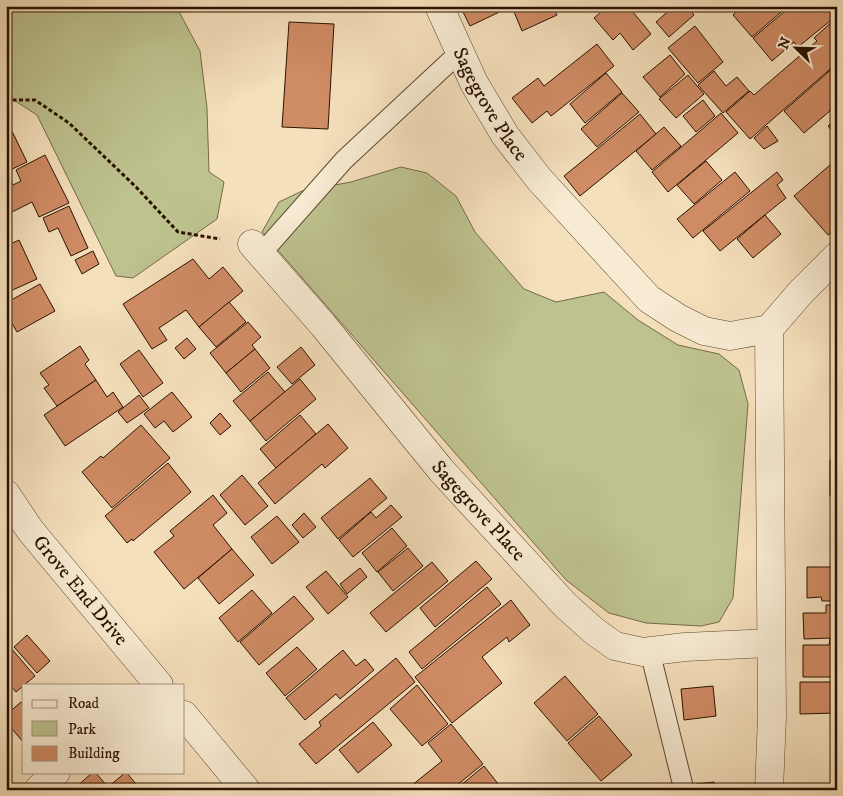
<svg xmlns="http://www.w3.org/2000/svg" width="843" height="796" font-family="'IM FELL DW Pica',serif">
	<rect width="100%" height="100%" fill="#f5e0bc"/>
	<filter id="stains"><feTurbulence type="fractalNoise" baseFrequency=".004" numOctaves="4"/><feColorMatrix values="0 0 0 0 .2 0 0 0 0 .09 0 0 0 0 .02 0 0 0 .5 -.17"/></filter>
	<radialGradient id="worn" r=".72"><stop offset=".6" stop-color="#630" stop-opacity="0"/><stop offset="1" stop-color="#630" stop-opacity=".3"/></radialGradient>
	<g fill="#bdc28f" stroke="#746a48">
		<polygon points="6,6 176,6 200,51 207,108 209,172 224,182 217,219 133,278 116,276 37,115 6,95"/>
		<polygon points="401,167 427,173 456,196 475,232 524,289 556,302 604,292 638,320 678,345 719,354 739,370 748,404 733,598 719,622 701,626 646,623 609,613 566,580 262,232 279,202 302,191 351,182"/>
	</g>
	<g fill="#d08c65" stroke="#2b1200">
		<polygon points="460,6 512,6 470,26"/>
		<polygon points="552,6 557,15 522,31 512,7"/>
		<polygon points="608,6 628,6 651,34 633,50 620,33 613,40 594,18"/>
		<polygon points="674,6 687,6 694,15 669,37 656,22"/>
		<polygon points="743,6 784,6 786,8 752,37 733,15"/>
		<polygon points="791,6 826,6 835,17 798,47 794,42 772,61 753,38"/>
		<polygon points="835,19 837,63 750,139 726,112 750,91 754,95 817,41 814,38"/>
		<polygon points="289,22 334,24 328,129 282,127"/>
		<polygon points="695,26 723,62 698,83 668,48"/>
		<polygon points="597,44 614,66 551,116 547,111 532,123 512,98 538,78 544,86"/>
		<polygon points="670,55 685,74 660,97 643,77"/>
		<polygon points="835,66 837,68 837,105 804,133 784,111"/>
		<polygon points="714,71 726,86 737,77 749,91 723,113 698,85"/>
		<polygon points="606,73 622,92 585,123 570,104"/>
		<polygon points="688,75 704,94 676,118 659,99"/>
		<polygon points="622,93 639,112 597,147 581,129"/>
		<polygon points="703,100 715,116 696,132 683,116"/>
		<polygon points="721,113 738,133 668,192 652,172"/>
		<polygon points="640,114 656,134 580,196 564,176"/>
		<polygon points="837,119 837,136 828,126"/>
		<polygon points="9,125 27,162 6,172 6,126"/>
		<polygon points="767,126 778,141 764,149 754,138"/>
		<polygon points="664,127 681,146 652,170 636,151"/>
		<polygon points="45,155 69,203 39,217 32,202 6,215 6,179 9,177 13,185 21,181 16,170"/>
		<polygon points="837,159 837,228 828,235 794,196"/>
		<polygon points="706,161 722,180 694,204 677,185"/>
		<polygon points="735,172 750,191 693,238 677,219"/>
		<polygon points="777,172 783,180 777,185 786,198 720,251 703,231"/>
		<polygon points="69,206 88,248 71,256 58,228 49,232 43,218"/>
		<polygon points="765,215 781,234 753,258 737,239"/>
		<polygon points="19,240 37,279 6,293 6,246"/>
		<polygon points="93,251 99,264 82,274 75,260"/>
		<polygon points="193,259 209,279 223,267 243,291 199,327 186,310 159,328 167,340 152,349 123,304"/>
		<polygon points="40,284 55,311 17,332 6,313 6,303"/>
		<polygon points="229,302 246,322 216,347 199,327"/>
		<polygon points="248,322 261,337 252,345 255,349 226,373 210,353"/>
		<polygon points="187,338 196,349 184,359 175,348"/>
		<polygon points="80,346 89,360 85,364 96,380 57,406 44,388 49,385 40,373"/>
		<polygon points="301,347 315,365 292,384 277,367"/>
		<polygon points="255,349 270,368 241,392 226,373"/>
		<polygon points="139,350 163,383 143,397 120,364"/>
		<polygon points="268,372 285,392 250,421 233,401"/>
		<polygon points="300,379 316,399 266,441 250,421"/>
		<polygon points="96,380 107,397 113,392 123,407 65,446 44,415"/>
		<polygon points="172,392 192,417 173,432 164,421 155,428 144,414"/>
		<polygon points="139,395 149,408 127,423 118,412"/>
		<polygon points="220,413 231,426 220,435 210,423"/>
		<polygon points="300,415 316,434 276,468 260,449"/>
		<polygon points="328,424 348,448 325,468 322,464 275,504 258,483"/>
		<polygon points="141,425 170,458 112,508 82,472 101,456 103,458"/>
		<polygon points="837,459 837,527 835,527 835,496 830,496 830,460"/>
		<polygon points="168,463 191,492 133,541 132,539 127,543 105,516"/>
		<polygon points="242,475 268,506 245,525 220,495"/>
		<polygon points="370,478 387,498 338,539 321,518"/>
		<polygon points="213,495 227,513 213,525 232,549 184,589 154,552 174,536 170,531"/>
		<polygon points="391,505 402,517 353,557 339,540 371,512 376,518"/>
		<polygon points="304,513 316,527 303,538 292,525"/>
		<polygon points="277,516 299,542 272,564 251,537"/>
		<polygon points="392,528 407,546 377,572 362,553"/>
		<polygon points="408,548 423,566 393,591 378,572"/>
		<polygon points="232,549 254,575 219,604 198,578"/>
		<polygon points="476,561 492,579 435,627 420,608"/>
		<polygon points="432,562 448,581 386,632 370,613"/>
		<polygon points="807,567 837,567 837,601 822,601 821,597 807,598"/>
		<polygon points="360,568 367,577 347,594 340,584"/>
		<polygon points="326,571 348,597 328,614 306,587"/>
		<polygon points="487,587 501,604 422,669 409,652"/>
		<polygon points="252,590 272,613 238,642 219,618"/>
		<polygon points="294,596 314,619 259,665 240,642"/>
		<polygon points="511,600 530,625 509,642 507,637 482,657 502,683 452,723 415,677"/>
		<polygon points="826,605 837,605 837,677 803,677 803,645 829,645 830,638 804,639 803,613 826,613"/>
		<polygon points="27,635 50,661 37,673 14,647"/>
		<polygon points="10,647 35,676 16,692 6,680 6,651"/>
		<polygon points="297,647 317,669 285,696 266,673"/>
		<polygon points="343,650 356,666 365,659 374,670 340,699 336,694 305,720 286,698"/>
		<polygon points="396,658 415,682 316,764 299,744 321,726 319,722"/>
		<polygon points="565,676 598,714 567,741 534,703"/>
		<polygon points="800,682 837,682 837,713 800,714"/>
		<polygon points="417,685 448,724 422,746 390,709"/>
		<polygon points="713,686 716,716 684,720 681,689"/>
		<polygon points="21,702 24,706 24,743 6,722 6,715"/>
		<polygon points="599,716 632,755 601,781 568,743"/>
		<polygon points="373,722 392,745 358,773 339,750"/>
		<polygon points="451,724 483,764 451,790 406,790 442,761 428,743"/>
		<polygon points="484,766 503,790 455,790"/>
		<polygon points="93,772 95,772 108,787 126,772 141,790 73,790"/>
		<polygon points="714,782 715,790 696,790 696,784"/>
	</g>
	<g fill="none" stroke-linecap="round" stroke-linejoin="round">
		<defs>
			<g id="service">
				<polyline points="261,254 344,160 460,52"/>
				<polyline points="650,652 684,790"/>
			</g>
			<g id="minor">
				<path id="s1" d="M439,6l35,77 31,52 34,44 110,120 29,19 26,13 26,5 39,-7 32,-37 36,-36"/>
				<path id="s2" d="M252,244l71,81 118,145 124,135 29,26 21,15 28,6 42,-5 86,-4"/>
				<polyline points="38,790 56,772"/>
				<polyline points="769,790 772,717 769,329"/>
			</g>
			<g id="tertiary">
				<path id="s3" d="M6,494l24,36 129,155"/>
				<polyline points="184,715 246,790"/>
			</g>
		</defs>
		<use href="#service" stroke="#5e462f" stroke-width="21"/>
		<use href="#minor" stroke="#5e462f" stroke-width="29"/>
		<use href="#tertiary" stroke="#5e462f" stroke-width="29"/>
		<polyline stroke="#2b1200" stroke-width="3" stroke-dasharray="4 2.5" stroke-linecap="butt" points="6,100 35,100 69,123 136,187 178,232 220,239"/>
		<use href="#service" stroke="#f8ebd3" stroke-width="19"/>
		<use href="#minor" stroke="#f8ebd3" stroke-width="28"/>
		<use href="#tertiary" stroke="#f8ebd3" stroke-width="28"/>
	</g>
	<g text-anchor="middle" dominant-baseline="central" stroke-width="5" stroke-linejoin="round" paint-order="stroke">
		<g font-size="20" fill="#2b1200" stroke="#f8ebd3">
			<text stroke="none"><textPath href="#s1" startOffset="111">Sagegrove Place</textPath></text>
			<text stroke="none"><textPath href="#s2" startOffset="350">Sagegrove Place</textPath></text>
			<text stroke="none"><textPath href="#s3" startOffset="122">Grove End Drive</textPath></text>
		</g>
	</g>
	<rect width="843" height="796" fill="none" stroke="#f5e0bc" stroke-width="25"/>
	<rect x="8" y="8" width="828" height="781" fill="none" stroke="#2b1200" stroke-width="2.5"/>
	<rect x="12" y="12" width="818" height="771" fill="none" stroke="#2b1200"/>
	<rect x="22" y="684" width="162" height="90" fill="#f8ebd3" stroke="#a6947f"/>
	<rect x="32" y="700" width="25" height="8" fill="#f8ebd3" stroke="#a6947f"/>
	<text x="68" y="708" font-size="15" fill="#2b1200">Road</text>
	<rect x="32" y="721" width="25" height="15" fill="#bdc28f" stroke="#a6947f"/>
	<text x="68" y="734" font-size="15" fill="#2b1200">Park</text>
	<rect x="32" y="746" width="25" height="15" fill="#d08c65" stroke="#a6947f"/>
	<text x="68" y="758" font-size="15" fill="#2b1200">Building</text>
	<g transform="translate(796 48) rotate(293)" stroke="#f8ebd3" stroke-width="4" paint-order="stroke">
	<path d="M0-4L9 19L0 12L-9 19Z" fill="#2b1200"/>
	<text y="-8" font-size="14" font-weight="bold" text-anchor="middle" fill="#2b1200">N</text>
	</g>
	<rect width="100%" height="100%" filter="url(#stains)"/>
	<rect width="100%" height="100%" fill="url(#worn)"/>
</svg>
